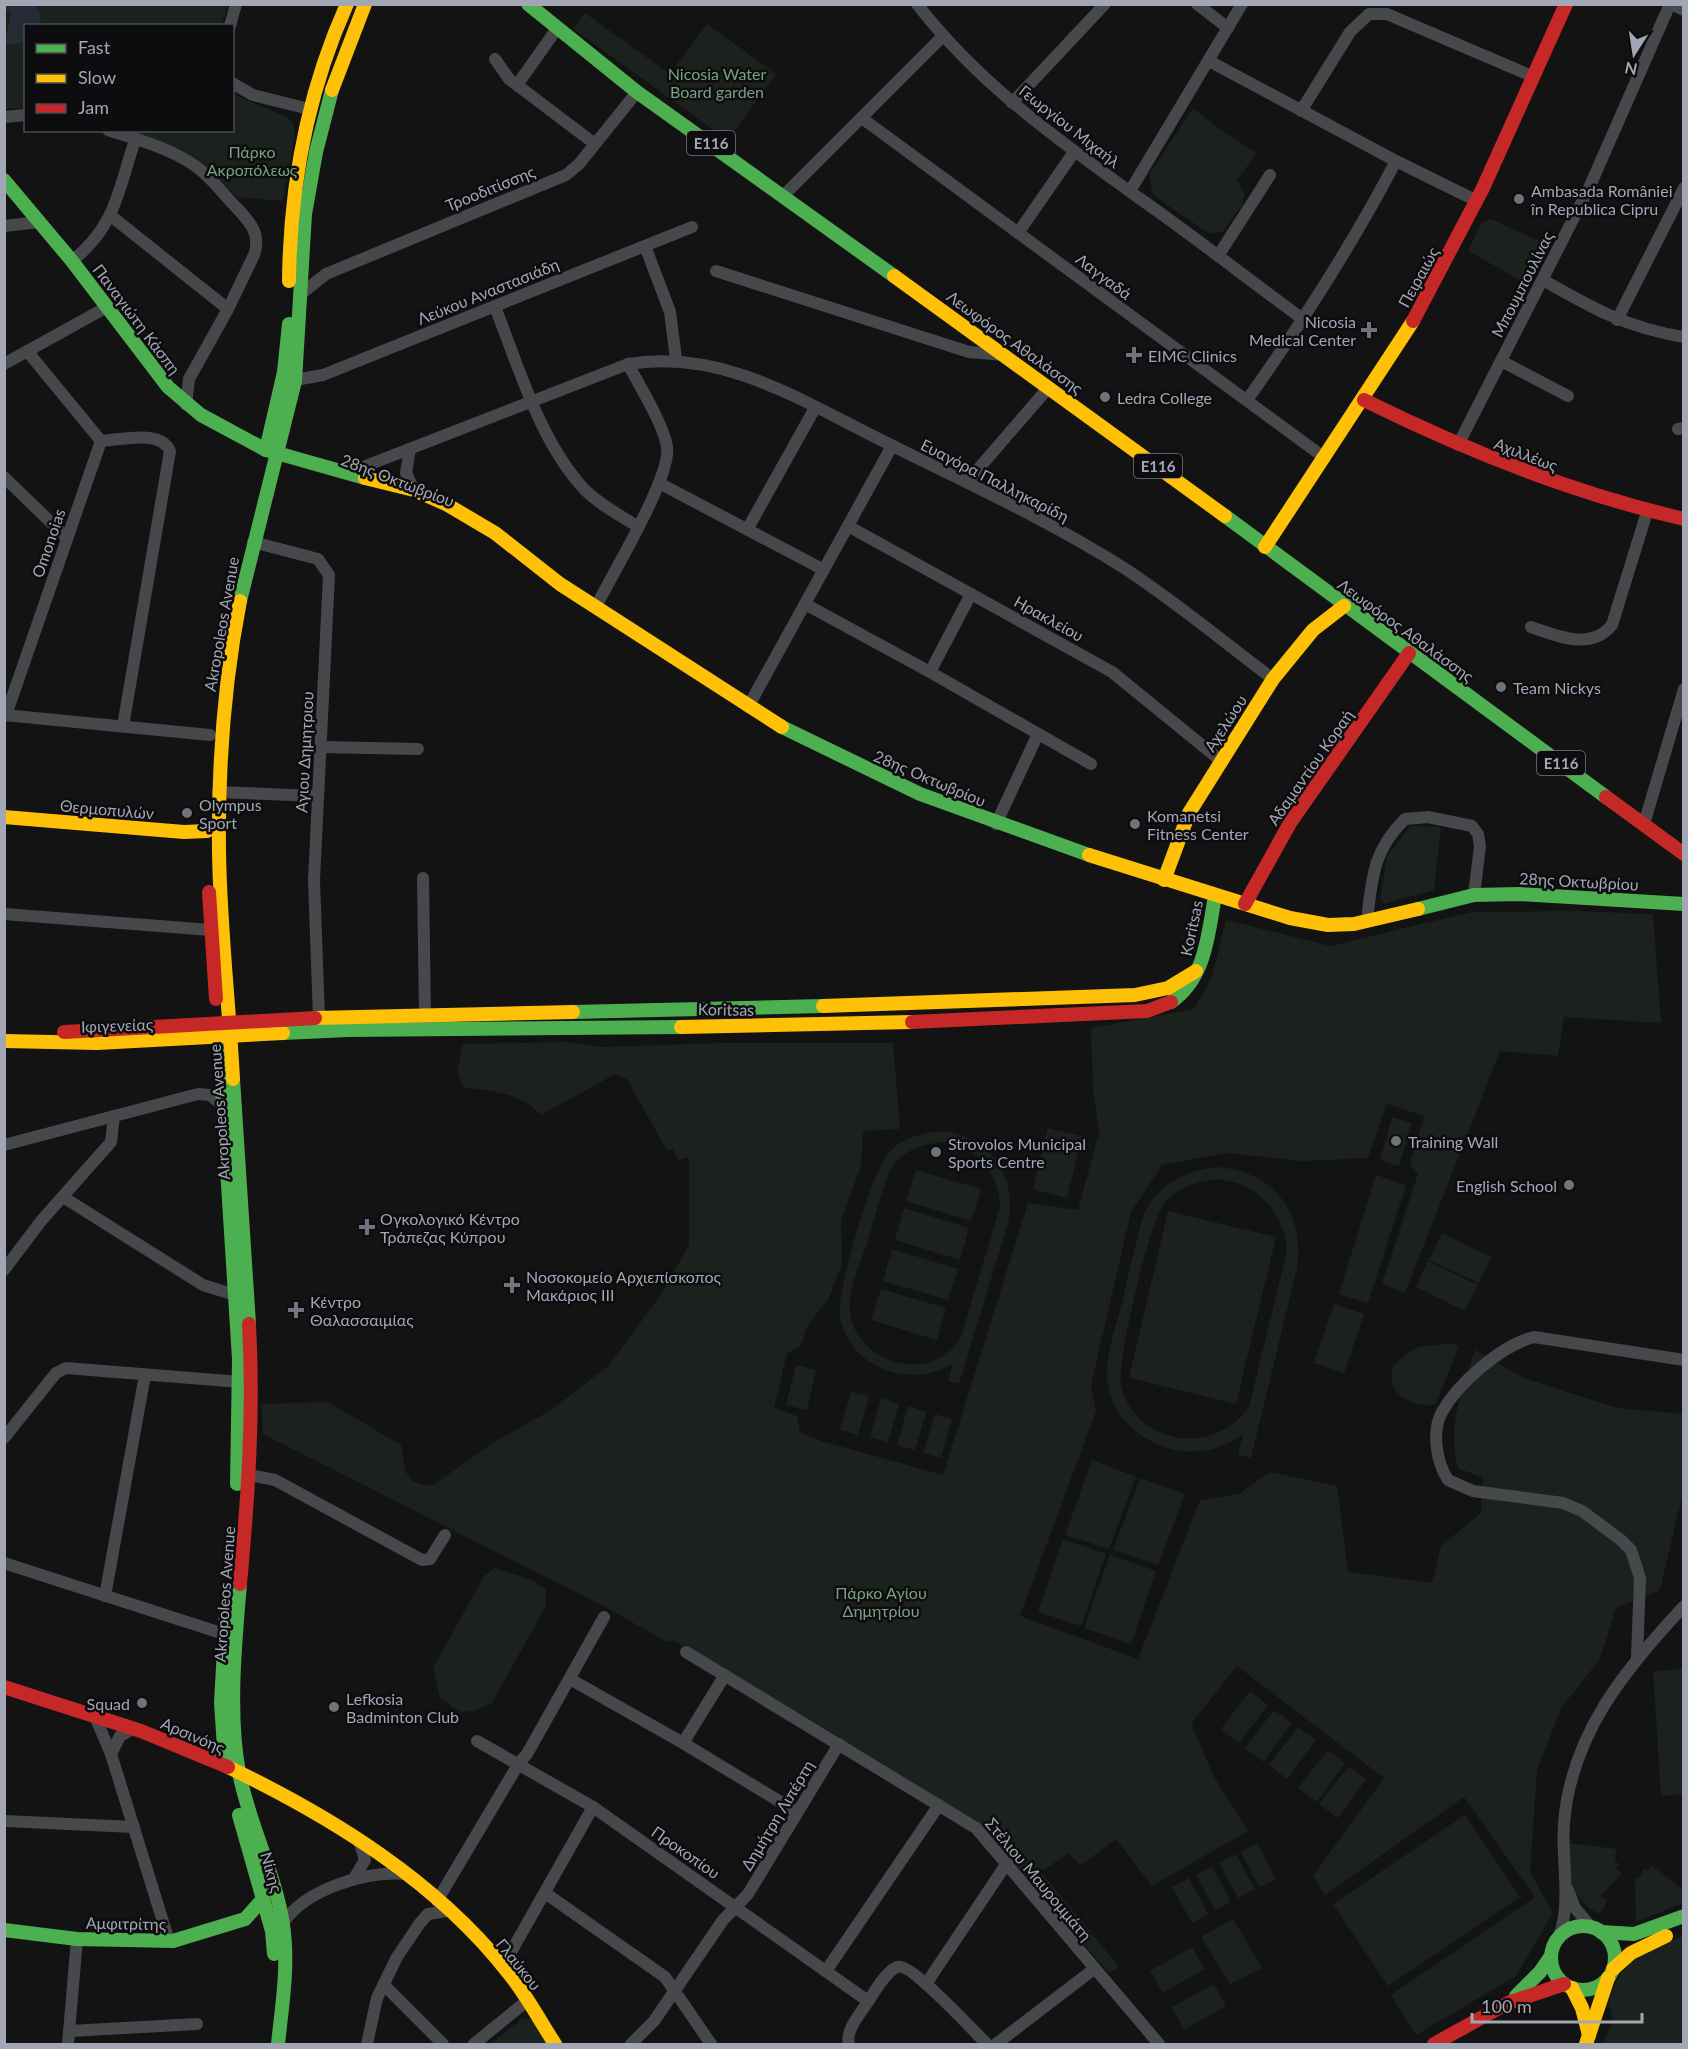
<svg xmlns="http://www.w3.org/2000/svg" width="1688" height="2049" font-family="Lato,sans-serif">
	<rect width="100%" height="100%" fill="#131313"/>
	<g fill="#1b221d" fill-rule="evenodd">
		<polygon points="4,5 228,5 222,25 26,26 25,108 5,109"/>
		<polygon points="585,13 670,74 707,24 776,74 728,140 573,29"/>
		<polygon points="233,94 287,117 293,123 295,133 283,201 237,197 199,160 177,148 128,131 232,130"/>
		<polygon points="1193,108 1218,128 1257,153 1237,180 1245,195 1241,207 1222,232 1208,233 1153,195 1149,175"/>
		<polygon points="1491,219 1550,246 1529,285 1468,251 1482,222"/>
		<polygon points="1410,826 1441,827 1434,890 1384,904 1380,898 1387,856"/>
		<path d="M1573,911l80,3 8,109 -97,-6 -6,39 -58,-5 -95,242 -23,-9 36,-110 -8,-10 14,-48 -37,-12 -19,54 -66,3 -76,-8 -64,12 -31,47 -40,173 5,26 -76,205 118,43 62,-159 39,-6 31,-22 67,14 11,86 84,11 9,-37 40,-33 2,-35 -25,-10c-12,-41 5,-79 17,-118l49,28 93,30 66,6v78l-23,98 -44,18 -16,51 -39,49 -24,62 -7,102 23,41 -37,63 -100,59 -25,-40 144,-98 -71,-100 -139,98 -12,-19 71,-98 -147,-112 -46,58 23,53 34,54 -96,55 -36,-47 -36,27 -11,-13 -28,19 78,95 -10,6 -133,-153 -87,-48 -55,-38 -160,-93 -7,1 -60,-34 -344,-174 -2,-30 67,-2 73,43c5,23 1,41 32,40l60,-42 58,-33 57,-44 52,-70 29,-51v-88l-11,3 -5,-11 -6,2 -40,-72 -12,-5 -74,41c-19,-22 -50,-24 -78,-28l-6,-15 6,-28 104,-2 34,5 122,-4h170l7,86 -37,2 -2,34 -20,56 1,43 -13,34 -21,27 -8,22 -13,6 -13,55 23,8 3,16 21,9 122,34 85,-272 50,7 21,-78 -6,-44 -2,-60 103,-19 18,-32 14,-57 104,26 142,-34z"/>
		<polygon points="1392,1117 1412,1123 1399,1166 1380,1160"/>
		<polygon points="1048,1128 1082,1136 1067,1198 1033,1189"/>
		<path d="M944,1131c46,7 74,45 64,92l-49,161 -11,-3 5,-18c-42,28 -105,4 -113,-47 -4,-23 32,-144 47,-161 14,-18 36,-22 57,-24zM944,1142c35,5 55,31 56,65l-40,133c-14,18 -33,27 -56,24 -31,-5 -58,-31 -54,-64 2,-19 11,-39 17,-57 7,-24 14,-48 22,-71 13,-21 30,-28 55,-30z"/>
		<path d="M1217,1167c56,4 89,46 80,101l-46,190 -13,-3 5,-21c-22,17 -52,22 -78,13 -34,-11 -60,-41 -58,-78 1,-22 10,-46 15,-67 7,-30 14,-60 22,-89 17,-30 39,-42 73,-46zM1217,1179c41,4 67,32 70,72l-38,156c-35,50 -114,39 -128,-22 -5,-22 29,-164 43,-182 14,-16 33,-21 53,-24z"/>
		<polygon points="916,1170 981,1189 971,1221 906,1201"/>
		<polygon points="1376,1175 1406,1185 1368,1303 1339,1294"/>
		<polygon points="904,1208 969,1228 960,1260 895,1240"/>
		<polygon points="1168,1211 1276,1237 1236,1404 1129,1378"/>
		<polygon points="1442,1233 1491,1257 1479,1283 1429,1260"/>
		<polygon points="892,1249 958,1269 948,1300 883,1281"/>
		<polygon points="1428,1261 1478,1285 1465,1311 1416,1287"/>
		<polygon points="881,1289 946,1308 937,1340 871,1320"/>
		<polygon points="1334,1304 1364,1314 1344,1373 1314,1363"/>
		<path d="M1447,1344h8l3,4 -22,56c-21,5 -54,-11 -42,-38 1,-3 13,-12 17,-15 8,-6 26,-6 36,-7z"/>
		<polygon points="796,1365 816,1370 807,1410 786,1405"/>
		<polygon points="851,1392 869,1396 858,1435 840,1430"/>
		<polygon points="881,1398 899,1404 888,1442 870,1437"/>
		<polygon points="908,1406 926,1412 915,1450 897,1445"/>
		<polygon points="935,1414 952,1419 941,1458 923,1453"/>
		<polygon points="1092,1460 1136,1477 1109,1549 1065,1535"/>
		<polygon points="1140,1478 1185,1494 1158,1565 1113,1550"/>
		<polygon points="1063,1539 1106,1554 1081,1626 1038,1612"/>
		<polygon points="1110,1555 1156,1571 1131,1644 1084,1628"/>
		<polygon points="495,1568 534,1581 546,1590 546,1606 492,1703 475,1711 460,1712 440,1698 433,1668 484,1576"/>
		<polygon points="1683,1669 1683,1794 1661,1796 1653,1671"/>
		<polygon points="1250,1691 1268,1705 1239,1743 1221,1729"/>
		<polygon points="1274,1710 1292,1723 1263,1762 1245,1748"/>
		<polygon points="1298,1727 1316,1740 1287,1779 1269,1765"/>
		<polygon points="1328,1750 1345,1763 1317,1802 1298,1788"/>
		<polygon points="1349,1766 1366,1779 1338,1818 1319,1804"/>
		<polygon points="1465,1815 1520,1897 1388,1986 1333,1904"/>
		<polygon points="1257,1843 1276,1879 1260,1887 1240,1852"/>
		<path d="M1568,1843l48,6 -1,12 4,3 -3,5 6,4 -21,23 7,5 -9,13c-31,-18 -32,-37 -31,-71z"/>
		<polygon points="1236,1854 1255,1889 1238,1898 1219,1863"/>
		<polygon points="1650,1864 1683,1890 1683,1903 1636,1922 1635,1878 1638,1879 1644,1869 1648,1871"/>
		<polygon points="1212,1866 1231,1902 1215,1910 1196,1875"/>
		<polygon points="1189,1878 1208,1914 1192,1923 1172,1887"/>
		<polygon points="1233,1919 1262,1968 1230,1984 1201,1937"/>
		<path d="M1683,1936v108h-81c8,-15 14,-24 6,-41 13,-44 36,-51 75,-67z"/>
		<polygon points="1192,1947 1205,1969 1163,1993 1150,1971"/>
		<polygon points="1214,1984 1226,2006 1184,2030 1172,2007"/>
		<polygon points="523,2018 534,2020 549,2044 491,2044"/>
	</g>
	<polygon fill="#262c35" points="5,4 37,5 41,19 39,25 26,26 25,42 12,45 5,43 11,12 5,9"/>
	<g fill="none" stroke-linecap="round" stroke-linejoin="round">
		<g stroke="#47484c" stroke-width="12">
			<path d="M917,4c61,79 142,137 222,194 56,39 110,82 165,122"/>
			<polyline points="1197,4 1228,28"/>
			<polyline points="1671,4 1684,10"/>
			<polyline points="230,26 236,4"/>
			<polyline points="495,59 509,79 595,144"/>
			<polyline points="1209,61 1396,161 1477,201"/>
			<polyline points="232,83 253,95 309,109"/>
			<polyline points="517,85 556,30"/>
			<polyline points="1012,103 1105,4"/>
			<polyline points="1301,111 1350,32 1369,14 1387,14 1534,77"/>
			<polyline points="4,117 26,115"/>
			<polyline points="863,119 1325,458"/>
			<path d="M108,130c28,9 61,18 86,35 15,10 26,25 39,39 15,16 29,28 21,51l-26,54 -39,70 -3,26"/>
			<polyline points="1130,191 1242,4"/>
			<polyline points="784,195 942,37"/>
			<polyline points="111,216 228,309"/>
			<polyline points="4,226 39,222"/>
			<polyline points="1018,233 1074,152"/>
			<polyline points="645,246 670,312 676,359"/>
			<polyline points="1218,256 1270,175"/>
			<path d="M72,261c44,-35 46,-70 63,-121"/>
			<polyline points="716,271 969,352 1005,355"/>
			<path d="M1543,280c49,28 84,48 141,57"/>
			<polyline points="301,294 326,274 566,175 579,164 637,92"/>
			<path d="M495,307c24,60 44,133 89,182 15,15 35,26 53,37"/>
			<polyline points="1617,320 1684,188"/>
			<polyline points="27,351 101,441"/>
			<polyline points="1501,361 1568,396"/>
			<polyline points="4,364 107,307"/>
			<polyline points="295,380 323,375 692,227"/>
			<path d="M1247,400c55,-77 105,-155 149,-239"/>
			<polyline points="1678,429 1684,428"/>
			<path d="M101,441c19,-1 60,-12 69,10l-47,275"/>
			<polyline points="1458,445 1589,188 1670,4"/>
			<polyline points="410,449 406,473 414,490"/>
			<path d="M350,472l278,-108c98,-16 178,40 263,81 78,39 159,76 233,123 52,34 100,74 149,111"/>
			<polyline points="4,477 67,538"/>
			<polyline points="967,482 1049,387"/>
			<polyline points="659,483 824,570"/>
			<polyline points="848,526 1112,672 1220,760"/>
			<polyline points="748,528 815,408"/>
			<polyline points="253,542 318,559 329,575 314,880 319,1018"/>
			<polyline points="805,604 930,672 1091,764"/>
			<path d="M596,607c15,-31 76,-131 71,-160 -3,-22 -28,-62 -39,-83"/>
			<path d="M1531,627c26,9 60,24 81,-2l35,-113"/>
			<polyline points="930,672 971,594"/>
			<polyline points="748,707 892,446"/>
			<polyline points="4,715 210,735"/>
			<polyline points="6,715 101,441"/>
			<polyline points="321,747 418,749"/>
			<polyline points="218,792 317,796"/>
			<polyline points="996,824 1038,734"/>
			<polyline points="1644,824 1684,689"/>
			<polyline points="423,878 425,1016"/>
			<polyline points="4,914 211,930"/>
			<path d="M1367,920c5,-42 6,-70 38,-101l23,-2 44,9 6,8 2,12 -6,49"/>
			<polyline points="4,1145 198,1094 210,1095 221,1104"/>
			<polyline points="63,1197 203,1285 235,1295"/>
			<polyline points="4,1270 41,1221 111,1142 114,1116"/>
			<polyline points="4,1438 56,1373 66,1368 240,1382"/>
			<polyline points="250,1475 275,1480 422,1560 430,1559 445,1535"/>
			<polyline points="4,1563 224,1634"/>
			<polyline points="105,1596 145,1375"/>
			<polyline points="686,1652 976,1828 1159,2044"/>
			<path d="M1637,1657l3,-79 -9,-28 -10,-10 -39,-29 -19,-8 -90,-12 -25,-11c-11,-17 -17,-48 -6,-68 16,-29 60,-67 92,-75l150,23"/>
			<polyline points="570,1679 683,1743 797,1812"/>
			<polyline points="93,1712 111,1754 169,1941"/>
			<polyline points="477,1741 593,1807 868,2001"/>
			<polyline points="683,1743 725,1675"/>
			<polyline points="111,1754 120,1736 135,1728"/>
			<polyline points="4,1821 134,1827"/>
			<polyline points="353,1880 365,1860 359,1840"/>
			<polyline points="1568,1890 1575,1908 1591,1927"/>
			<polyline points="545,1893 665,1977 711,2044"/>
			<polyline points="437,1901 519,1763 527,1754 604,1617"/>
			<path d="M283,1923c23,-34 82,-52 122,-49"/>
			<path d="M1559,1937c13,-37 2,-76 5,-114 7,-89 62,-155 120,-217"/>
			<polyline points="503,1966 593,1807"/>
			<polyline points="826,1971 939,1805"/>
			<polyline points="926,1984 1007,1863"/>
			<polyline points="384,1985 443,2044"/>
			<polyline points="70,2031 197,2024"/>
			<polyline points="68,2044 77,1939"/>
			<polyline points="367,2044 377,1998 397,1957 420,1923 428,1914 447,1911"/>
			<polyline points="474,2044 528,2000"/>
			<polyline points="631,2044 654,2021 723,1920 748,1894 839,1744"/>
			<path d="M849,2044c-4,-13 11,-30 18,-41 7,-10 18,-31 30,-36 14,-5 77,65 90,77"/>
			<polyline points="996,2044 1094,1969"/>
		</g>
		<g stroke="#4caf50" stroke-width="14">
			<polyline points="528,4 637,92 894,276"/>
			<polyline points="4,180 72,261 168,387 201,415 266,450 365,478"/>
			<polyline points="266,450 284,372 289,324"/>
			<polyline points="1225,516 1606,797"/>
			<polyline points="240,601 295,381 305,214 316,152 332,90"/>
			<polyline points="782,727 920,794 1089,855"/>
			<polyline points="1418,909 1474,895 1519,894 1684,904"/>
			<path d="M1171,1002c35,-24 37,-68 44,-106"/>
			<polyline points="573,1012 823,1006"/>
			<polyline points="218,1026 239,1359 237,1484"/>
			<polyline points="283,1033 348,1030 681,1027"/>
			<polyline points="233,1079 249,1324"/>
			<path d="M240,1584c-5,58 -12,131 -1,188 9,50 37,103 44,153 6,40 -1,80 -5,119"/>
			<polyline points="225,1762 221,1703 226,1613"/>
			<polyline points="239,1815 272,1931 274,1954"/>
			<circle cx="1583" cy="1958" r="32"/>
			<polyline points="4,1930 77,1939 173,1941 245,1919 263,1899"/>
			<polyline points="1601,1932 1634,1934 1684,1916"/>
			<polyline points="1516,1996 1540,1972 1551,1956"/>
		</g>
		<g stroke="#ffc107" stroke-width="14">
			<polyline points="332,90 365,4"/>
			<polyline points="894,276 1225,516"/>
			<path d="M289,281c1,-97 18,-188 58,-277"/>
			<polyline points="365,478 414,490 446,504 495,533 560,584 782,727"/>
			<polyline points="1265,547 1413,321"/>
			<polyline points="4,817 184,832 207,831"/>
			<polyline points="1089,855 1290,918 1328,925 1354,924 1418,909"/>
			<polyline points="1164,880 1189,813 1273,679 1313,630 1344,606"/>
			<polyline points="823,1006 1135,995 1168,988 1196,971"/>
			<polyline points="315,1018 573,1012"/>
			<polyline points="681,1027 912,1022"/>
			<polyline points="4,1041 97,1043 283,1033"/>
			<path d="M233,1079c-4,-76 -13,-152 -14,-228 -1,-84 5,-168 21,-250"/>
			<path d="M228,1767c104,50 210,115 282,208 17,21 30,46 45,69"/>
			<polyline points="1613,1969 1631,1953 1666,1936"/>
			<polyline points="1572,1988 1582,2008 1589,2035"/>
			<polyline points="1586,2044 1608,1978"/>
		</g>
		<g stroke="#c62828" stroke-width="14">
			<polyline points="1413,321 1483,188 1566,4"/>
			<path d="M1364,400c103,51 208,93 320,119"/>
			<polyline points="1606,797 1684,854"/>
			<polyline points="209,892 216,999"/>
			<polyline points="1245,904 1290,823 1409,653"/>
			<polyline points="912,1022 1147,1011 1171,1002"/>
			<polyline points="64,1032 315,1018"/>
			<path d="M240,1584c8,-87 14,-172 9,-260"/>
			<polyline points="4,1687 141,1731 228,1767"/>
			<polyline points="1434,2044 1508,2003 1564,1984"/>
		</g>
	</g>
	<g fill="#71737c" stroke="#0d0d0f" stroke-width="2">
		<circle cx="1519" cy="199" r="6"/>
		<path d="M1366 321h6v6h6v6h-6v6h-6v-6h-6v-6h6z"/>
		<path d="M1131 346h6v6h6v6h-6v6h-6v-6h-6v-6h6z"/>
		<circle cx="1105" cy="397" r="6"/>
		<circle cx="1501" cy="687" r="6"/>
		<circle cx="187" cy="813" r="6"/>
		<circle cx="1135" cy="824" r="6"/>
		<circle cx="1396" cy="1141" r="6"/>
		<circle cx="936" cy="1152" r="6"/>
		<circle cx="1569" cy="1185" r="6"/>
		<path d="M364 1218h6v6h6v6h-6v6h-6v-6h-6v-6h6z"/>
		<path d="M509 1276h6v6h6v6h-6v6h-6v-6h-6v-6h6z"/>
		<path d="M293 1301h6v6h6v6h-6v6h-6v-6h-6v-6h6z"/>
		<circle cx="142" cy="1703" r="6"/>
		<circle cx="334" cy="1707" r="6"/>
	</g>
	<g text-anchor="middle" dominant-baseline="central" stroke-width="5" stroke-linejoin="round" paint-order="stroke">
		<g fill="#0d0d0f" stroke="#767983" stroke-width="1.5">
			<rect x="687" y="131" width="48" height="24" rx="4.5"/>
			<rect x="1134" y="454" width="48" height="24" rx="4.5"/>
			<rect x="1537" y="751" width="48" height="24" rx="4.5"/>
		</g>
		<g font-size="15" font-weight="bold" fill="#a3a7b5">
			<text x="711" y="143">E116</text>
			<text x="1158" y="466">E116</text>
			<text x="1561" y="763">E116</text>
		</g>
		<g font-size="16" fill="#79a080" stroke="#0d0d0f">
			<text x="717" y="73">Nicosia Water<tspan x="717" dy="18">Board garden</tspan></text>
			<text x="252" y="151">Πάρκο<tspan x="252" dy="18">Ακροπόλεως</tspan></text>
			<text x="881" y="1592">Πάρκο Αγίου<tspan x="881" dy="18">Δημητρίου</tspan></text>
		</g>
		<g font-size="16" fill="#a3a7b5" stroke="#0d0d0f">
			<text transform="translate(1070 126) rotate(38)">Γεωργίου Μιχαήλ</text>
			<text transform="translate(490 188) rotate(-22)">Τροοδιτίσσης</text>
			<text transform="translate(1104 276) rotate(37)">Λαγγαδά</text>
			<text transform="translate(1418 277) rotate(-61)">Πειραιώς</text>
			<text transform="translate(1522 284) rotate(-63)">Μπουμπουλίνας</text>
			<text transform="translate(488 291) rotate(-22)">Λεύκου Αναστασιάδη</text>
			<text transform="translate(137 319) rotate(53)">Παναγιώτη Κάσπη</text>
			<text transform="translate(1015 342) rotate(36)">Λεωφόρος Αθαλάσσης</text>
			<text transform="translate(1526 454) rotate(21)">Αχιλλέως</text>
			<text transform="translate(398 480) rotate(21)">28ης Οκτωβρίου</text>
			<text transform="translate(995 480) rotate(27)">Ευαγόρα Παλληκαρίδη</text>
			<text transform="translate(48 543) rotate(-71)">Omonoias</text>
			<text transform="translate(1049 618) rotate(29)">Ηρακλείου</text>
			<text transform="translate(221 624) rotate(-80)">Akropoleos Avenue</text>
			<text transform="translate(1406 630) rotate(36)">Λεωφόρος Αθαλάσσης</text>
			<text transform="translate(1225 723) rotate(-57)">Αχελώου</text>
			<text transform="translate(304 752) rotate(-87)">Αγιου Δημητριου</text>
			<text transform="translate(1310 767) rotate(-55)">Αδαμαντίου Κοραή</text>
			<text transform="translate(930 778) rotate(23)">28ης Οκτωβρίου</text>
			<text transform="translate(107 809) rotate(5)">Θερμοπυλών</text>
			<text transform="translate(1579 881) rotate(3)">28ης Οκτωβρίου</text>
			<text transform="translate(1191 928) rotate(-78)">Koritsas</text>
			<text transform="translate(726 1009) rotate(1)">Koritsas</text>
			<text transform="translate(117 1025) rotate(-2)">Ιφιγενείας</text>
			<text transform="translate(219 1112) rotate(-94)">Akropoleos Avenue</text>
			<text transform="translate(224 1594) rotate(-86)">Akropoleos Avenue</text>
			<text transform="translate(193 1735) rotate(23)">Αρσινόης</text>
			<text transform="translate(777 1815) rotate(-59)">Δημήτρη Λιπέρτη</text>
			<text transform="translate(686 1852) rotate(35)">Προκοπίου</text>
			<text transform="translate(272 1872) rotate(74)">Νίκης</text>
			<text transform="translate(1039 1879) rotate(50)">Στέλιου Μαυρομμάτη</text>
			<text transform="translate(126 1923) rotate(1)">Αμφιτρίτης</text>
			<text transform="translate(519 1964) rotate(51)">Γλαύκου</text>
		</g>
		<g font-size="16" fill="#a3a7b5" stroke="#0d0d0f" text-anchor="start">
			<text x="1531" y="190">Ambasada României<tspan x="1531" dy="18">în Republica Cipru</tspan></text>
			<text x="1356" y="321" text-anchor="end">Nicosia<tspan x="1356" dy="18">Medical Center</tspan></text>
			<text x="1148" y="355">EIMC Clinics</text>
			<text x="1117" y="397">Ledra College</text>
			<text x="1513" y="687">Team Nickys</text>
			<text x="199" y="804">Olympus<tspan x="199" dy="18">Sport</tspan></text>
			<text x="1147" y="815">Komanetsi<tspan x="1147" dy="18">Fitness Center</tspan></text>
			<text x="1408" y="1141">Training Wall</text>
			<text x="948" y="1143">Strovolos Municipal<tspan x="948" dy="18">Sports Centre</tspan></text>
			<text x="1557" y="1185" text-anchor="end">English School</text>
			<text x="380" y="1218">Ογκολογικό Κέντρο<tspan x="380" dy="18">Τράπεζας Κύπρου</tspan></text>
			<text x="526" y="1276">Νοσοκομείο Αρχιεπίσκοπος<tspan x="526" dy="18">Μακάριος ΙΙΙ</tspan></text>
			<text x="310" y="1301">Κέντρο<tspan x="310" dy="18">Θαλασσαιμίας</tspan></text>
			<text x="346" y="1698">Lefkosia<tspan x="346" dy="18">Badminton Club</tspan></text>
			<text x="130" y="1703" text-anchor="end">Squad</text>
		</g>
	</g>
	<rect width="1688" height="2049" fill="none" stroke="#a3a7b5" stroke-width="12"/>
	<rect x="24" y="24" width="210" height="108" fill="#0d0d0f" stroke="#494b51" stroke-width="1.5"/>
	<rect x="36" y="44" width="30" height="9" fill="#4caf50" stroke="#494b51" stroke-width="1.5"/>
	<text x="78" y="54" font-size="18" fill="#a3a7b5">Fast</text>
	<rect x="36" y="74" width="30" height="9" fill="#ffc107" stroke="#494b51" stroke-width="1.5"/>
	<text x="78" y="84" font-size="18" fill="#a3a7b5">Slow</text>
	<rect x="36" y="104" width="30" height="9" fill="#c62828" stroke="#494b51" stroke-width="1.5"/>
	<text x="78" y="114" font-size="18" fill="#a3a7b5">Jam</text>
	<g transform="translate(1634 54) rotate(192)" stroke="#0d0d0f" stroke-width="4.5" paint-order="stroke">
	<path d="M0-4.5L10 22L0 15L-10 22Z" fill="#a3a7b5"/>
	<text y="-9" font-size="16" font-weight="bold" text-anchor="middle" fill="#a3a7b5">N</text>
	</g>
	<path d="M1472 2013v9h170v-9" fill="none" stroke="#a3a7b5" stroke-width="3"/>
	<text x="1481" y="2013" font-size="18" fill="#a3a7b5" stroke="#0d0d0f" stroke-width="4.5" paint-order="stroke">100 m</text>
</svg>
